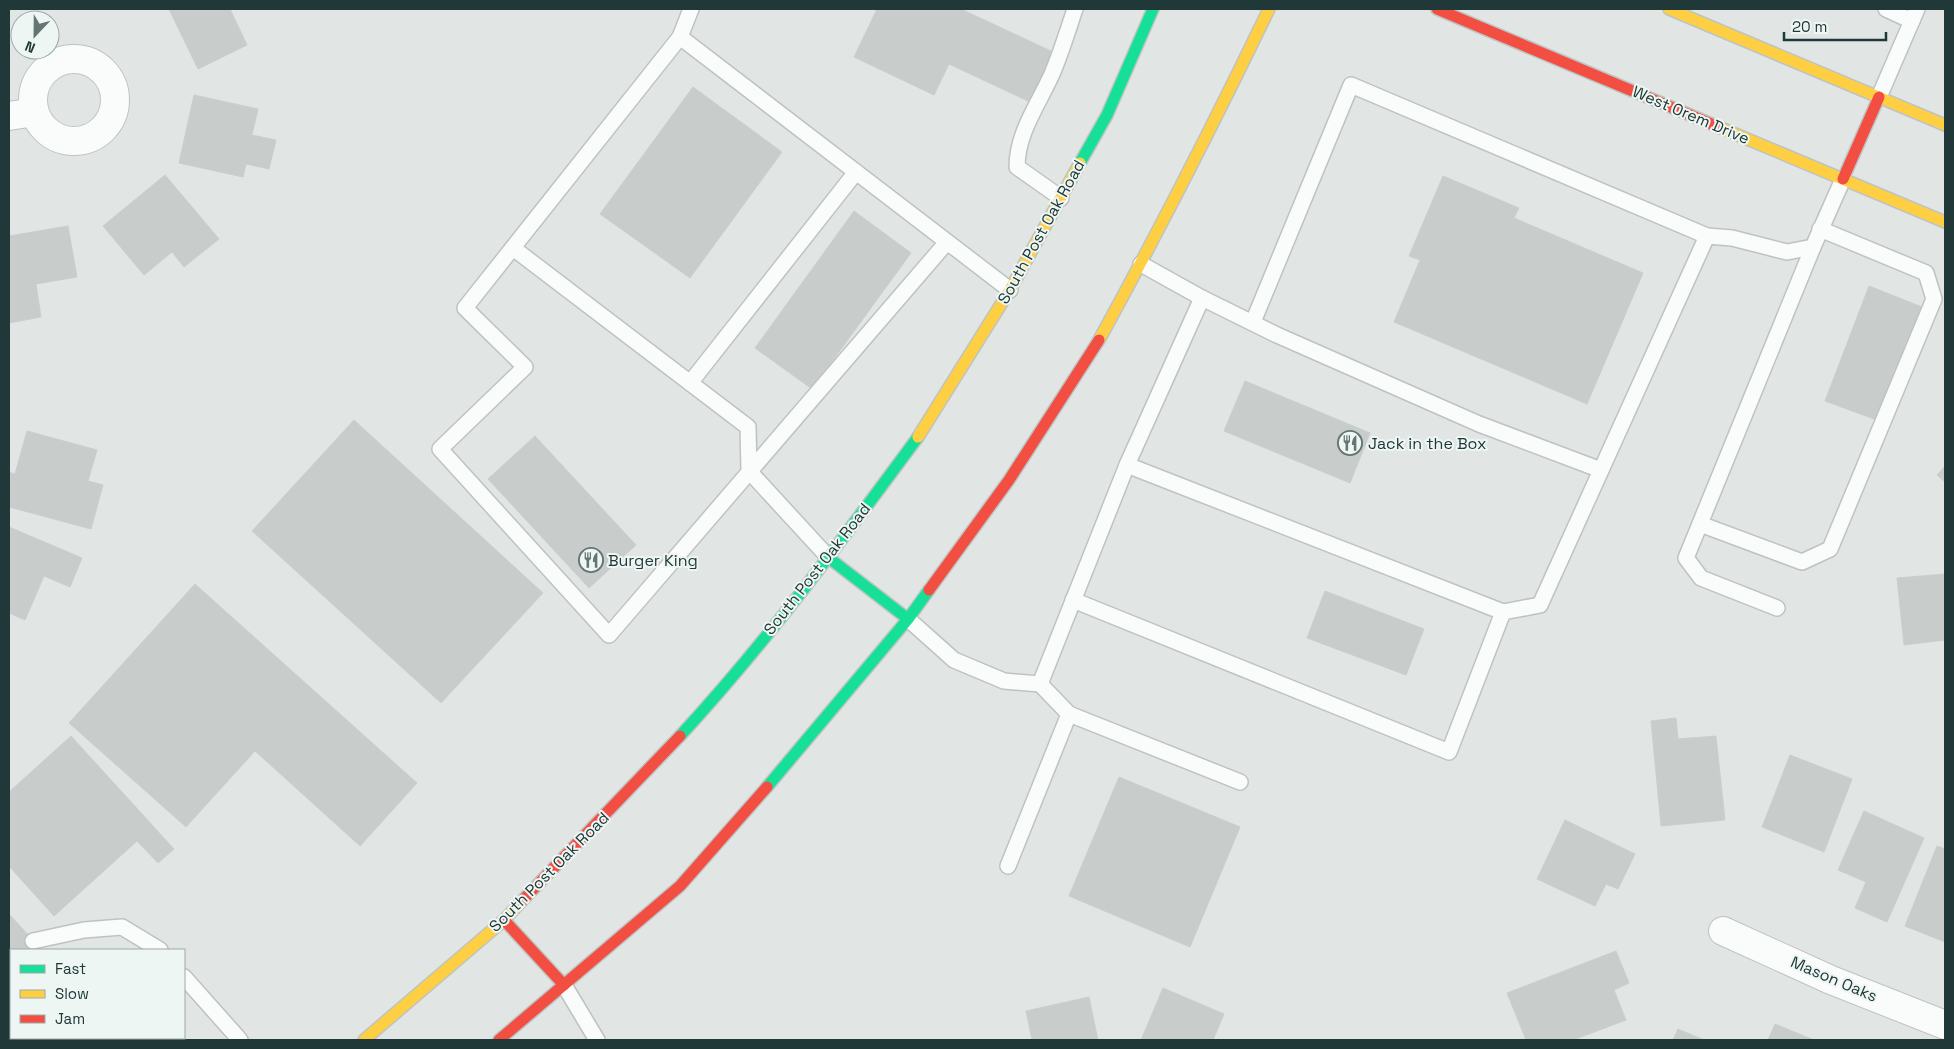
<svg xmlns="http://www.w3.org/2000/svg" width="1954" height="1049" font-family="'Space Grotesk',sans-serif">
	<rect width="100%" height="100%" fill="#e1e6e5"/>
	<g fill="#c8cdcc" stroke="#c9cfce">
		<polygon points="169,9 230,9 247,45 198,69"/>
		<polygon points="877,9 961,9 1053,52 1030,102 949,64 934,95 854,57"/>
		<polygon points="693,87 782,152 690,278 600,214"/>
		<polygon points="194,95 258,109 252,135 276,140 269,169 246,164 243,177 179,163"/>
		<polygon points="165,175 219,239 184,267 172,252 144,275 103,226"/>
		<polygon points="1443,176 1519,208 1514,218 1643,273 1587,404 1394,322 1420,260 1409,256"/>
		<polygon points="854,211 911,253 812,389 755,348"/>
		<polygon points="68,226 77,277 36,284 41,317 9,323 9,236"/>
		<polygon points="1869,286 1922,307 1877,420 1825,401"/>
		<polygon points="1245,381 1370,433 1350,483 1224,431"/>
		<polygon points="354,420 543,593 441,703 252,531"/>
		<polygon points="27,431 97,450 88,481 103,485 91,529 9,507 9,472 15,474"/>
		<polygon points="535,436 636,545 589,588 488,479"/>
		<polygon points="1945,466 1945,482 1937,475"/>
		<polygon points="9,527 82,558 70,587 44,576 25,620 9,613"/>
		<polygon points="1945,574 1945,640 1904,645 1897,578"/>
		<polygon points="195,584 417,783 360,846 255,751 186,827 69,723"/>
		<polygon points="1325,591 1424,629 1406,675 1307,638"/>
		<polygon points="1676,718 1678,739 1716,736 1725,820 1661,826 1651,721"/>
		<polygon points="71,736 174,849 158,863 137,841 54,916 9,866 9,792"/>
		<polygon points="1790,755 1852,779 1824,852 1762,827"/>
		<polygon points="1119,777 1240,827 1190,947 1069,896"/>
		<polygon points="1864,811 1924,838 1887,922 1855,908 1866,882 1838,870"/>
		<polygon points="1565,820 1635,854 1618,889 1606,884 1595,906 1537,879"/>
		<polygon points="1937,846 1945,849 1945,942 1905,926"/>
		<polygon points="9,914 42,950 11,950 11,983 9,980"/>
		<polygon points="1616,951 1629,983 1614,990 1626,1020 1573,1040 1526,1040 1507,993"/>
		<polygon points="1163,988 1224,1014 1213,1040 1141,1040"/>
		<polygon points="1089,997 1098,1040 1032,1040 1026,1011"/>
		<polygon points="1775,1024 1814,1040 1768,1040"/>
		<polygon points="1678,1029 1704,1040 1673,1040"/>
	</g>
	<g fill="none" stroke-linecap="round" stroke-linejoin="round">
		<defs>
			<g id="lane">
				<polyline points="1886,9 1912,21"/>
				<polyline points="680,37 691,9"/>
				<polyline points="1879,97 1917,9"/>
				<path d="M1061,198l-44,-31c0,-34 21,-62 35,-93 9,-21 16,-44 23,-65"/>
				<path d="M947,242l-338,393 -169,-186 85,-82 -60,-59 215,-271c110,84 220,168 330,253"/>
				<polyline points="513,248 748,427 749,471 829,558"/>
				<polyline points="1202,298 1277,335 1479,424 1601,470"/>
				<polyline points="1253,322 1351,85 1707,236"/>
				<polyline points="690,383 856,172"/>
				<polyline points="1127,465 1202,298 1141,264"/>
				<polyline points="1700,524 1802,562 1830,549 1934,299 1926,273 1820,229"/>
				<polyline points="1073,600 1449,752 1503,612"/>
				<polyline points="1777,608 1701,578 1686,558 1813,247"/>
				<polyline points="908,619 954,660 1004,681 1040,684 1127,465 1503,612 1540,605 1707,236 1732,238 1787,252 1813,247 1843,179"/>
				<polyline points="1069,714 1240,782"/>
				<polyline points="1008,866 1069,714 1040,684"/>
				<polyline points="33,941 84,930 122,927 160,950"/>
				<polyline points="184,977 240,1040"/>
				<polyline points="564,985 597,1040"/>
			</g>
			<g id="street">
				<circle cx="74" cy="100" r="41"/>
				<polyline points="9,116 34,112"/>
				<polyline points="1723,931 1831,980 1945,1025"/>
			</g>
			<g id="fast">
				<polyline points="1080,163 1107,115 1153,9"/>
				<polyline points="829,558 908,619"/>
				<path d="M680,736c86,-93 162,-196 238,-299"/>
				<polyline points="767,787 908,619 929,590"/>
			</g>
			<g id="slow">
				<polyline points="1669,9 1945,125"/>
				<polyline points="1721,128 1945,222"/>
				<path d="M1099,340c60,-109 116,-219 170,-331"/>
				<polyline points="918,437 1010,290 1080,163"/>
				<polyline points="364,1040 504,920 520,903"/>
			</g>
			<g id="jam">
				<polyline points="1437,9 1721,128"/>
				<polyline points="1843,179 1879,97"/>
				<polyline points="929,590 1009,480 1099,340"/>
				<polyline points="520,903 680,736"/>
				<polyline points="504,920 564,985"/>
				<polyline points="499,1040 680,886 767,787"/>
			</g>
		</defs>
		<use href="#lane" stroke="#bec3c2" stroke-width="18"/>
		<use href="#street" stroke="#bec3c2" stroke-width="30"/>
		<use href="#fast" stroke="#bdc4c3" stroke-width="14"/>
		<use href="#slow" stroke="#bdc4c3" stroke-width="14"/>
		<use href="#jam" stroke="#bdc4c3" stroke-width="14"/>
		<use href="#lane" stroke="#fafbfb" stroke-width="15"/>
		<use href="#street" stroke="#fafbfb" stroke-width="28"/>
		<use href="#fast" stroke="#16e098" stroke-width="11"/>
		<use href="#slow" stroke="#ffcf43" stroke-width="11"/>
		<use href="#jam" stroke="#f24e42" stroke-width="11"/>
	</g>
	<defs>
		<symbol id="restaurant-ring" viewBox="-11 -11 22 22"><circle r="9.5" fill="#eef6f4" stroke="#647574" stroke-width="1.5"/><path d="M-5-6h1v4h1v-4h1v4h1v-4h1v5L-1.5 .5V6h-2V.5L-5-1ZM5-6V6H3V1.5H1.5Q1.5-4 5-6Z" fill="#647574"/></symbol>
	</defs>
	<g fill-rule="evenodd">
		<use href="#restaurant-ring" x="1336" y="429" width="28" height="28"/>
		<use href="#restaurant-ring" x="577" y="546" width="28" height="28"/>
	</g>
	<g text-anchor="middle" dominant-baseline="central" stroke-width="4" stroke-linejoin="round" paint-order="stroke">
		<g font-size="16" fill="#203837" stroke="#eef6f4">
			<text transform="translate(1691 115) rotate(23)">West Orem Drive</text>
			<text transform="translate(1041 232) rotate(-61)">South Post Oak Road</text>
			<text transform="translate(817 569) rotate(-52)">South Post Oak Road</text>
			<text transform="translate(549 872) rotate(-45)">South Post Oak Road</text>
			<text transform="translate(1834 979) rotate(23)">Mason Oaks</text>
		</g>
		<g font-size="16" fill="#203837" stroke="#eef6f4" text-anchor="start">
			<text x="1368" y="443">Jack in the Box</text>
			<text x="608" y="560">Burger King</text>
		</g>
	</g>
	<rect width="1954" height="1049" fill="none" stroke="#203837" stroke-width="20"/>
	<rect x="10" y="949" width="175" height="90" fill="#eef6f4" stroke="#9caaa8"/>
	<rect x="20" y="965" width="25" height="8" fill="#16e098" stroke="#9caaa8"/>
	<text x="55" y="974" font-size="15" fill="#203837">Fast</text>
	<rect x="20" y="990" width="25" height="8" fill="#ffcf43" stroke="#9caaa8"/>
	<text x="55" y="999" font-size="15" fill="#203837">Slow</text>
	<rect x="20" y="1015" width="25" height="8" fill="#f24e42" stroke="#9caaa8"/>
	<text x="55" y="1024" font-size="15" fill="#203837">Jam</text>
	<g transform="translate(35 35) rotate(202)"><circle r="24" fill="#eef6f4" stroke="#9caaa8"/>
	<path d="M0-4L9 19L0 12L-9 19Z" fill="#647574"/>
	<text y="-8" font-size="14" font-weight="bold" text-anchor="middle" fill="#203837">N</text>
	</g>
	<path d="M1784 32v8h102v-8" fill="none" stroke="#203837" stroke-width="2.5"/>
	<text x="1792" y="32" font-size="15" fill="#203837" stroke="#eef6f4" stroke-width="4" paint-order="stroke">20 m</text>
</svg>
